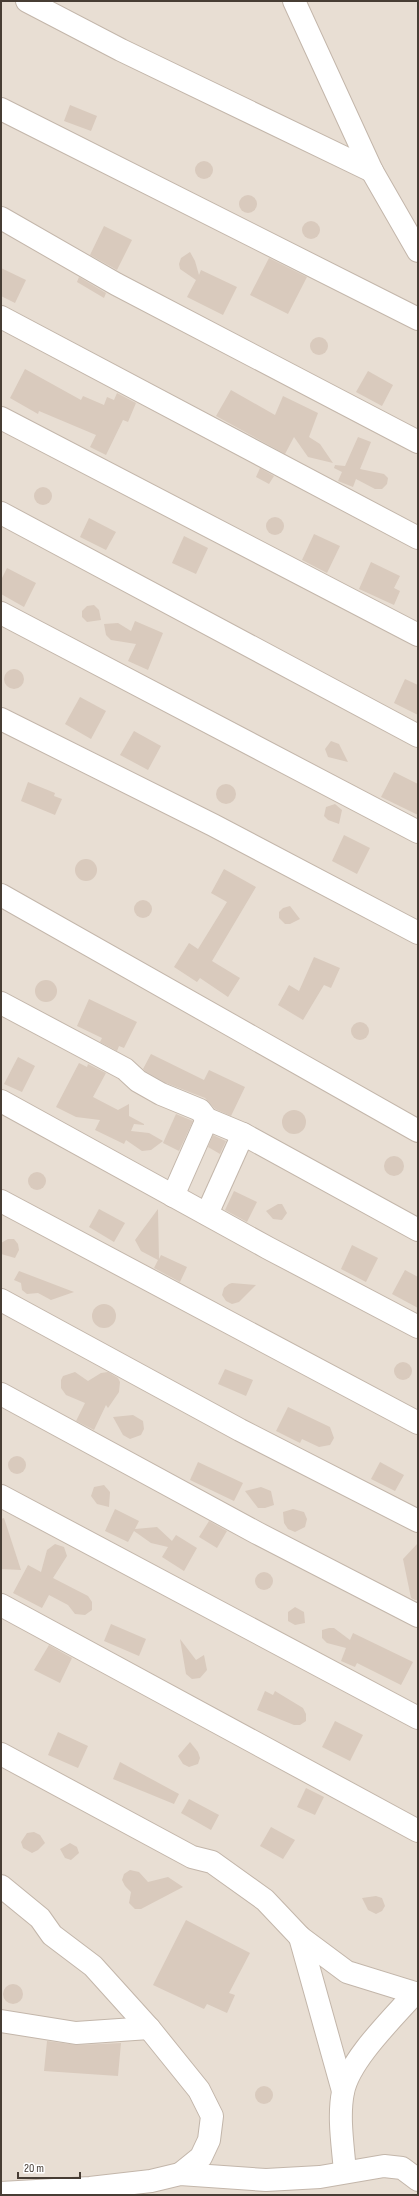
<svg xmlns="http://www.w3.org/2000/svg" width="419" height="2196" font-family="'Sofia Sans Condensed',sans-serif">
	<rect width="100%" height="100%" fill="#f4ede5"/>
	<rect fill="#e8ded3" x="1" y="1" width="417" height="2194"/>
	<g fill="#d9cabd">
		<polygon points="70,105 97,116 91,131 64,121"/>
		<circle cx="204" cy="170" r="9"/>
		<circle cx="248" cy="204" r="9"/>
		<circle cx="311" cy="230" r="9"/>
		<polygon points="104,226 132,240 117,270 90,255"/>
		<polygon points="190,252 195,261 199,275 201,270 237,287 223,315 187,297 196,280 180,269 179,264 181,258"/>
		<polygon points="269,258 307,277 288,314 250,295"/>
		<polygon points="1,268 26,280 15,303 1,296"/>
		<polygon points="79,277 106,293 104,298 77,282"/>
		<circle cx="319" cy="346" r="9"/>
		<polygon points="25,369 81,400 83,396 104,405 107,397 114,400 117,393 136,403 128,422 123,420 106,455 90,447 96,435 39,411 38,414 10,398"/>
		<polygon points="368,371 393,385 382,406 356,392"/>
		<polygon points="231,390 275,415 283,396 318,413 309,437 320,444 333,463 308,457 294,437 285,454 216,416"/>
		<polygon points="358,437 371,442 360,469 384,474 388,478 387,484 382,489 375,489 356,479 353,487 338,481 342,472 334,468 335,465 345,466"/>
		<polygon points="260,468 274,476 269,484 256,477"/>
		<circle cx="43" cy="496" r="9"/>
		<circle cx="275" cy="526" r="9"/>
		<polygon points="89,518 116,532 106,550 80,537"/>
		<polygon points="314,534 340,546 327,573 302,560"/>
		<polygon points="184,536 208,548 196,574 172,563"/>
		<polygon points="371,562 400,576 394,588 400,591 394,605 359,589"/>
		<polygon points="7,568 36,583 24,607 1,594 1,580"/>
		<polygon points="94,605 99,610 101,620 87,622 82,617 82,611 87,606"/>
		<polygon points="135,621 163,633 148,670 128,661 136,644 111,640 106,635 104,624 118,623 131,631"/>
		<circle cx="14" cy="679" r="10"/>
		<polygon points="405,679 418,685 418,715 394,703"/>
		<polygon points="80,697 106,711 91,739 65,724"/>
		<polygon points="134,731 161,746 148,770 120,755"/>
		<polygon points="331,741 339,744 348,762 328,757 325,749"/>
		<polygon points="394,772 418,784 418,815 381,797"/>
		<polygon points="28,782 55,793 54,796 62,799 55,815 21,801"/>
		<circle cx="226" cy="794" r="10"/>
		<polygon points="335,804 342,810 339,824 328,820 324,816 326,807"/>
		<polygon points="344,835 370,848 357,874 332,861"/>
		<circle cx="86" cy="870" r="11"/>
		<polygon points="224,869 256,887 212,961 240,978 228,997 200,978 197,982 174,967 189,943 198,949 227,902 211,893"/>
		<circle cx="143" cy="909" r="9"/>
		<polygon points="290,906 300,919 290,924 285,924 279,918 279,912 283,908"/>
		<polygon points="314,957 340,968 331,988 324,985 303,1020 278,1005 289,985 299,991"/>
		<circle cx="46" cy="991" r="11"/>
		<polygon points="89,999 137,1022 124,1048 119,1046 117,1051 100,1042 102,1038 77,1026"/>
		<circle cx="360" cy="1031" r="9"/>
		<polygon points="151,1054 204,1080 209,1070 245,1087 231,1116 215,1109 205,1098 166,1083 145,1071 143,1069"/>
		<polygon points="18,1057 35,1066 22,1092 4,1084"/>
		<polygon points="79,1063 87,1067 88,1064 106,1073 93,1097 118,1110 129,1104 129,1116 144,1124 144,1125 134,1124 131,1131 149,1133 163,1141 151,1150 142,1151 126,1140 124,1144 95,1130 100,1120 76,1117 56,1107"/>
		<circle cx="294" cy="1122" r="12"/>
		<polygon points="176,1114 193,1121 179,1151 163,1143"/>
		<polygon points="213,1135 226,1141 220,1154 208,1147"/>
		<circle cx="394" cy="1166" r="10"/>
		<circle cx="37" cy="1181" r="9"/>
		<polygon points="234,1191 257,1202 247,1222 225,1210"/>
		<polygon points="278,1204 282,1204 287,1213 282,1220 273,1219 266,1211"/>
		<polygon points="99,1209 125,1223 114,1242 89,1227"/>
		<polygon points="158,1209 159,1259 161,1255 187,1267 180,1282 154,1268 158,1260 141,1251 135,1240"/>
		<polygon points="8,1239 14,1239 18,1244 19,1250 15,1258 1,1254 1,1243"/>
		<polygon points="352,1245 378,1258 366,1282 341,1269"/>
		<polygon points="405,1270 418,1277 418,1308 392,1294"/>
		<polygon points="19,1271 74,1292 51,1300 38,1293 27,1294 22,1290 21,1283 14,1280"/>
		<polygon points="229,1284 232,1283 256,1285 239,1302 232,1304 226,1301 222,1295 224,1288"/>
		<circle cx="104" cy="1316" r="12"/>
		<circle cx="403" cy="1371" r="9"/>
		<polygon points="225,1369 253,1380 246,1396 218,1384"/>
		<polygon points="75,1372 88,1381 101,1373 108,1372 118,1378 120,1382 119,1392 108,1408 106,1405 94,1430 76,1421 85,1403 66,1395 61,1388 61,1380 63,1376"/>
		<polygon points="288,1407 330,1427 334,1438 330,1445 319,1447 302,1439 300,1443 276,1431"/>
		<polygon points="133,1415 143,1421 144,1429 141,1435 130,1439 123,1435 113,1417"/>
		<circle cx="17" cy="1465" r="9"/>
		<polygon points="198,1462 243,1483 234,1501 190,1480"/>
		<polygon points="380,1462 404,1475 395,1491 371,1479"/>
		<polygon points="104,1485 110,1492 109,1507 97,1504 91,1496 94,1487"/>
		<polygon points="261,1487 271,1491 274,1505 265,1508 258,1508 245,1491"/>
		<polygon points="115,1509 139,1521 135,1529 157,1527 172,1541 176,1535 197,1548 184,1571 162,1557 168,1547 151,1543 134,1531 128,1542 105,1531"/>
		<polygon points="293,1509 304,1512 307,1519 305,1527 295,1532 288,1529 284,1523 283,1512"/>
		<polygon points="4,1518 21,1570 1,1569 1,1519"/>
		<polygon points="209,1521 227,1531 217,1548 199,1537"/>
		<polygon points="418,1543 418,1600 415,1600 411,1598 403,1559"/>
		<polygon points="55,1544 64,1547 67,1556 53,1578 88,1596 92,1602 92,1610 85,1615 75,1614 68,1605 49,1595 42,1608 13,1593 28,1565 41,1572 47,1550"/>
		<circle cx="264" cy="1581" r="9"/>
		<polygon points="295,1607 304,1612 305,1623 295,1625 288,1621 288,1612"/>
		<polygon points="111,1624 146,1639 139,1656 104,1641"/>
		<polygon points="329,1628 334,1628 350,1640 353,1633 413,1662 401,1685 357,1663 355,1667 341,1661 346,1648 327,1643 322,1638 322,1630"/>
		<polygon points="180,1639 196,1660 204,1655 207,1670 200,1678 192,1679 186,1674"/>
		<polygon points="49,1645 72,1658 60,1683 34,1670"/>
		<polygon points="265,1691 273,1695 275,1691 303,1708 306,1714 306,1721 300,1725 294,1725 257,1710"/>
		<polygon points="335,1721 363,1735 350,1761 322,1747"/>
		<polygon points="58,1732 88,1746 78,1768 48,1755"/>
		<polygon points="190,1742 198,1752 200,1758 198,1764 189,1767 183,1764 178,1756"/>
		<polygon points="120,1762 179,1794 174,1804 113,1779"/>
		<polygon points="306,1788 324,1797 315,1815 297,1807"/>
		<polygon points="189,1799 219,1815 211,1830 181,1813"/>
		<polygon points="271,1827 295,1840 283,1859 260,1846"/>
		<polygon points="34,1832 40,1835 45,1843 38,1850 32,1853 23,1848 21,1842 27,1833"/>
		<polygon points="70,1843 77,1847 79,1853 71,1860 65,1858 60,1849"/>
		<polygon points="130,1870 139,1872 148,1882 168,1877 183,1887 141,1909 135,1909 129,1903 131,1892 125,1886 122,1880 124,1874"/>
		<polygon points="376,1896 382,1898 385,1906 382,1911 376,1914 368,1910 362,1898"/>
		<polygon points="186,1920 250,1953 229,1993 235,1995 227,2013 207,2004 204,2009 153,1985"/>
		<circle cx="13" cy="1994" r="10"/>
		<polygon points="47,2041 77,2045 121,2043 118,2076 44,2071"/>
		<circle cx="264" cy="2095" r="9"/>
	</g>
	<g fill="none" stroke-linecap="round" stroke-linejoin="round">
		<defs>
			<g id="street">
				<polyline points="27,1 121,50 372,171"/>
				<polyline points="294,1 372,171 418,251"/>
				<polyline points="1,109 418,319"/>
				<polyline points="1,218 116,284 418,442"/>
				<polyline points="1,317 418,538"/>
				<polyline points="1,418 418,635"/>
				<polyline points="1,513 418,736"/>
				<polyline points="1,613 418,832"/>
				<polyline points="1,719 213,825 418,933"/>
				<polyline points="1,895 418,1131"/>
				<polyline points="1,1003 125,1069 138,1081 161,1094 200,1110 207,1119 243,1134 418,1230"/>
				<polyline points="1,1101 268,1248 418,1327"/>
				<polyline points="173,1196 207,1119"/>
				<polyline points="1,1201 418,1423"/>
				<polyline points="207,1214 243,1134"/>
				<polyline points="1,1300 240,1430 418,1521"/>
				<polyline points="1,1394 257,1533 418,1616"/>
				<polyline points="1,1496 418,1718"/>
				<polyline points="1,1605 418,1831"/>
				<polyline points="1,1754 192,1857 212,1862 265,1900 300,1937 347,1972 418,1994"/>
				<polyline points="1,1886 40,1918 52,1935 93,1966 149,2028 199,2090 212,2116 209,2140 201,2157 180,2174"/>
				<polyline points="300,1937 343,2091"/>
				<polyline points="1,2021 76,2033 149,2028"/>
				<path d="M345,2172c-2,-26 -7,-55 -2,-80 6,-32 51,-75 72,-99"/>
				<polyline points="1,2193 90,2188 151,2181 180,2174 266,2180 320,2177 384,2166 402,2168 418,2180"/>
			</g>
		</defs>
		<use href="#street" stroke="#c3b6aa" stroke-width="24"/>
		<use href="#street" stroke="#fff" stroke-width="22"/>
	</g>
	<rect width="419" height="2196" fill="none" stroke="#473d34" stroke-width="4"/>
	<path d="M18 2172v6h62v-6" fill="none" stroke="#473d34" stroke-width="2"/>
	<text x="24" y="2172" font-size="12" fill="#473d34" stroke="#ffffff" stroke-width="3" paint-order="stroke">20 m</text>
</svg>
